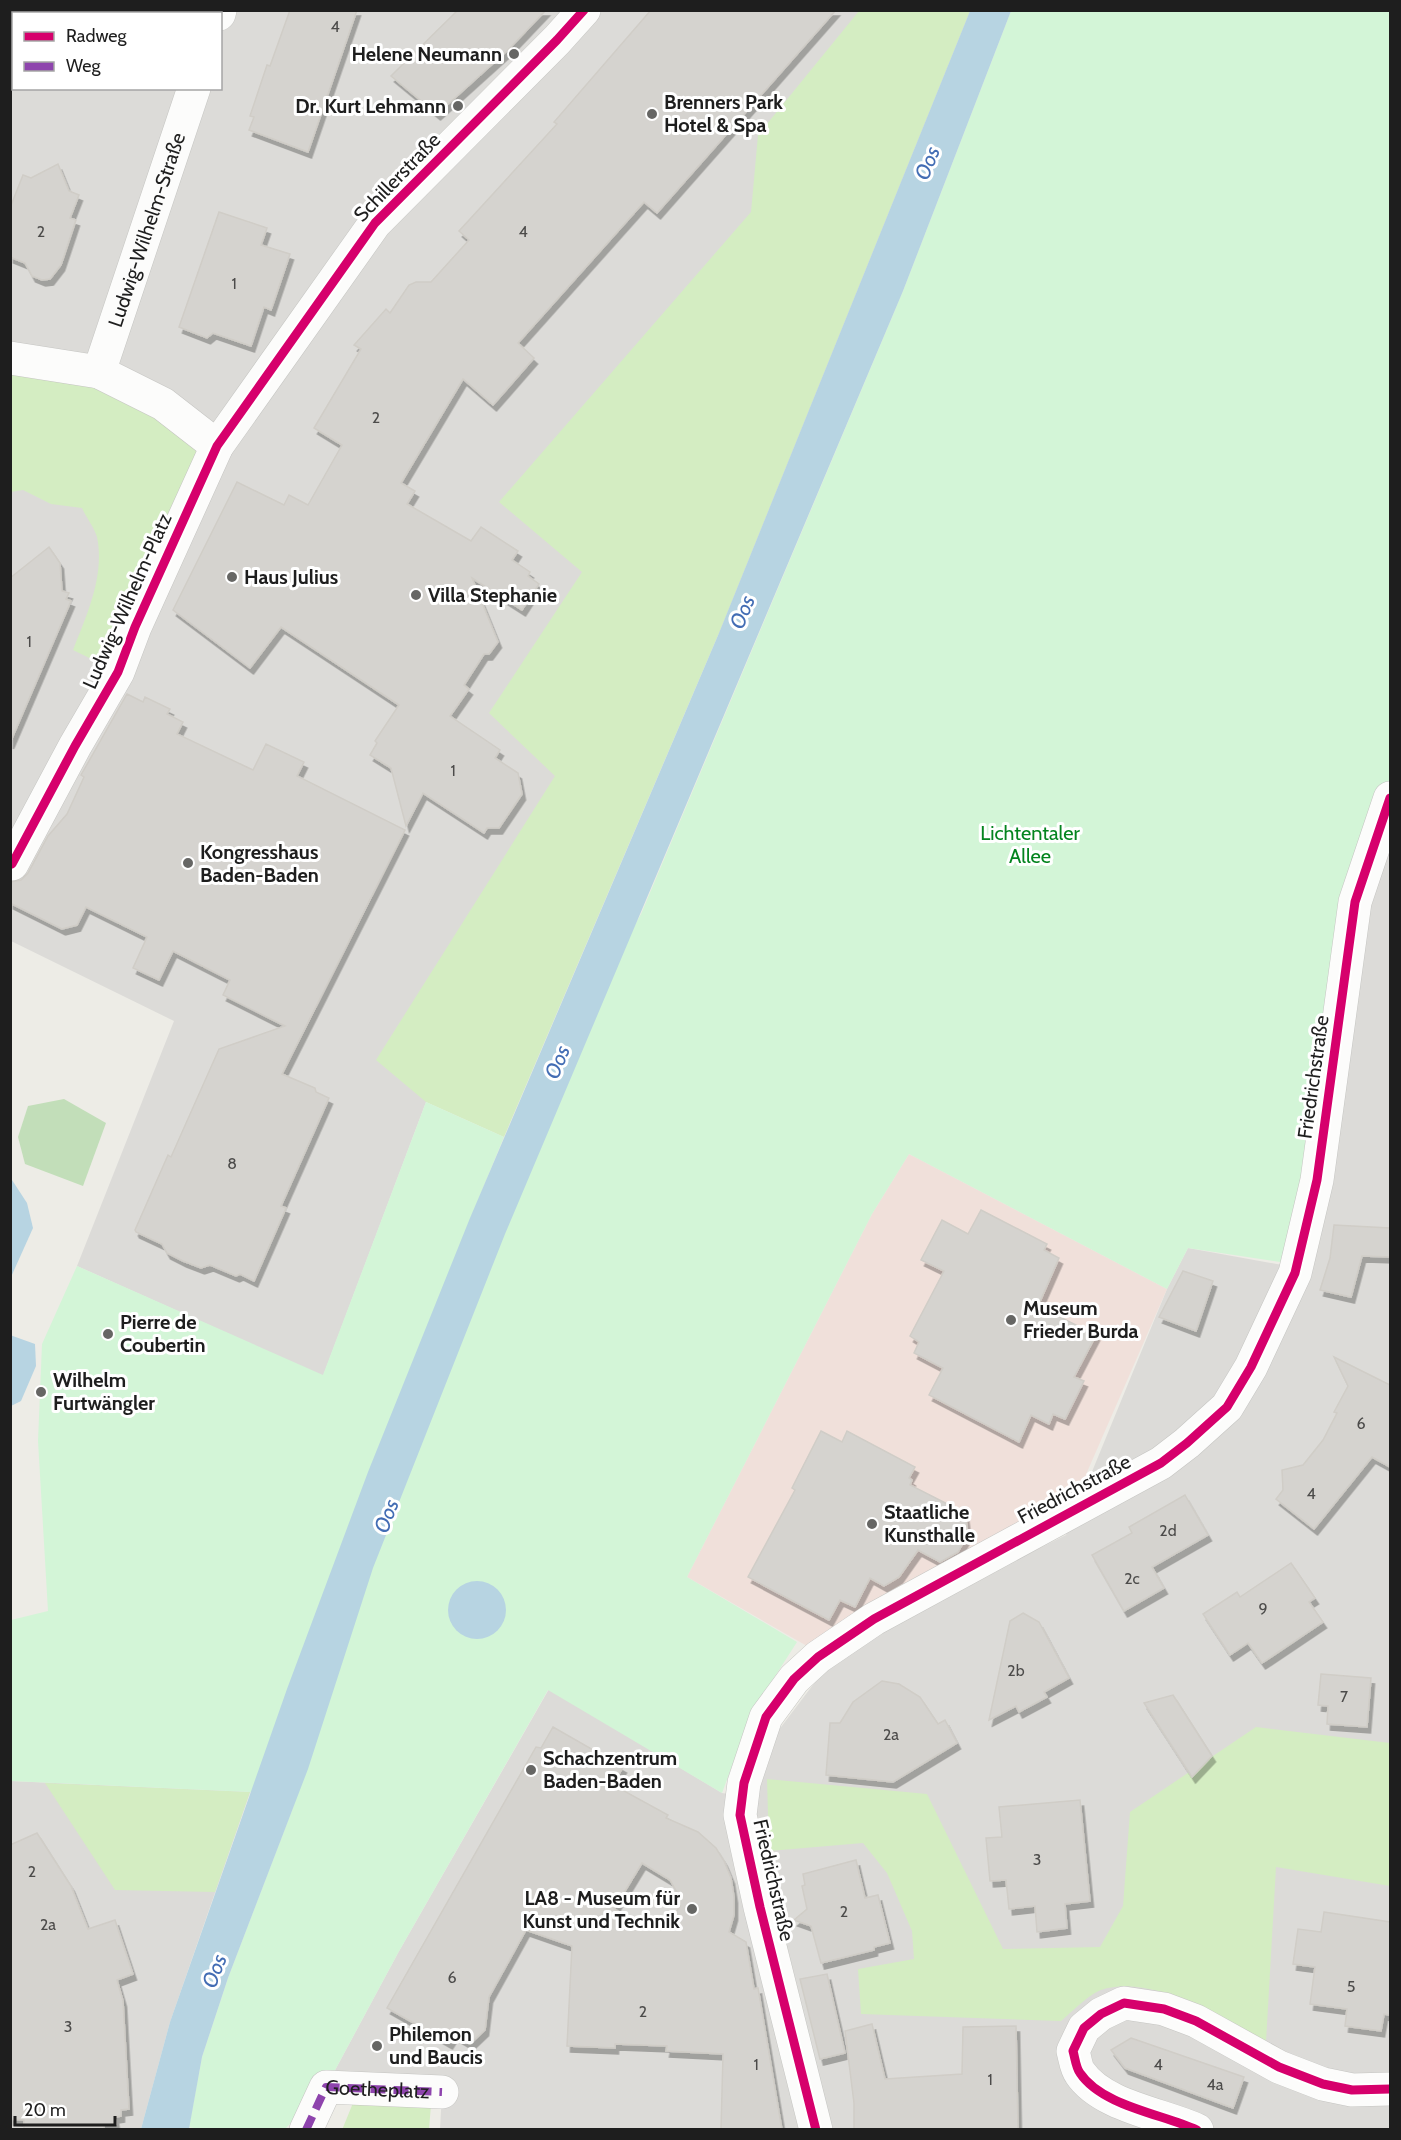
<svg xmlns="http://www.w3.org/2000/svg" width="1401" height="2140" font-family="Cabin,sans-serif">
	<defs>
		<filter id="shadow"><feDropShadow dx="3.5" dy="6" stdDeviation="0" flood-color="#0004"/></filter>
	</defs>
	<rect width="100%" height="100%" fill="#edece6"/>
	<g fill="#dcdbd8" fill-rule="evenodd">
		<path d="M10,11h960l-251,622 -293,469 -103,274 -246,-110 97,-245 -163,-80zM14,14h206v74h-206z"/>
		<polygon points="1390,798 1390,2129 440,2130 442,2092 326,2087 398,1953 549,1689 722,1793 757,1799 775,1735 825,1669 902,1617 1066,1535 1167,1289 1188,1248 1304,1269 1321,1152"/>
		<polygon points="11,1781 250,1792 170,2022 141,2129 11,2130"/>
	</g>
	<polygon fill="#f0e0da" points="909,1154 1167,1289 1077,1495 807,1646 687,1577 872,1214"/>
	<g fill="#d4edc2">
		<polygon points="859,11 970,11 719,633 504,1137 426,1102 376,1060 555,776 489,713 582,572 499,502 751,212 758,135"/>
		<path d="M10,358l89,14 118,74 -99,226 -45,-22c14,-35 32,-75 24,-113 -3,-10 -11,-20 -15,-29l-31,-4 -28,-14 -12,2z"/>
		<path d="M1256,1727l134,16v143l-114,-19 -10,175c-40,-24 -116,-69 -165,-52 -12,4 -30,23 -40,31l-200,-7 -3,-45 56,-10 -2,-28 -25,-58 -24,-30 -94,8 -2,-72 160,15 76,155 97,-2 23,-41 7,-94z"/>
		<polygon points="45,1783 250,1792 215,1892 115,1890"/>
		<polygon points="353,2103 431,2105 429,2129 342,2130"/>
	</g>
	<polygon fill="#c2deb9" points="64,1099 106,1123 83,1186 25,1164 18,1137 28,1106"/>
	<polygon fill="#d3f5d7" points="1011,11 1390,11 1390,798 1287,1263 1188,1248 1167,1289 909,1154 872,1214 687,1577 797,1642 752,1712 722,1793 548,1690 398,1953 326,2087 285,2129 202,2130 189,2127 202,2057 228,1978 294,1805 250,1792 11,1781 11,1620 48,1611 38,1441 42,1344 77,1266 323,1375 426,1102 504,1137 471,1217 641,914 903,291"/>
	<g fill="#b7d4e2">
		<polygon points="970,11 1011,11 903,291 505,1234 373,1568 308,1769 228,1978 202,2057 189,2129 141,2129 170,2022 287,1689 368,1472 470,1218 719,633"/>
		<polygon points="12,1180 27,1203 33,1228 11,1277"/>
		<polygon points="10,1335 35,1344 36,1366 21,1401 11,1406"/>
		<circle cx="477" cy="1610" r="29"/>
	</g>
	<g fill="#d5d3cf" stroke="#d0cdc7" stroke-width="1.5" fill-rule="evenodd" filter="url(#shadow)">
		<polygon points="290,10 357,10 308,152 249,130 254,117 250,116 267,65 270,66"/>
		<polygon points="458,10 546,10 508,50 437,114 391,76"/>
		<polygon points="651,10 836,10 657,213 644,202 518,343 534,358 493,405 463,379 401,483 415,491 407,504 471,541 481,527 518,551 512,560 530,572 528,576 539,584 522,610 472,578 498,642 489,654 484,654 464,685 469,689 450,716 500,750 495,758 518,773 522,794 499,828 487,828 484,833 423,793 406,826 391,768 370,755 377,743 375,741 399,705 281,627 250,668 173,610 237,482 284,505 289,495 308,505 342,445 314,428 361,349 354,345 386,309 390,313 409,285 416,282 431,282 469,240 459,231 557,124 554,122"/>
		<polygon points="58,164 69,191 79,195 70,218 76,220 61,265 50,279 42,280 32,276 25,263 10,257 10,208 23,175 31,178"/>
		<polygon points="219,212 267,228 261,245 290,254 271,310 264,307 251,346 213,333 207,338 179,327"/>
		<polygon points="49,547 60,563 62,591 69,593 66,599 71,601 10,743 10,578"/>
		<polygon points="127,694 143,702 145,697 170,709 167,714 183,722 177,734 253,770 266,744 304,762 297,776 405,830 282,1074 315,1088 316,1092 329,1098 281,1206 286,1208 254,1281 240,1274 236,1276 210,1265 201,1268 183,1261 167,1253 162,1244 136,1232 135,1230 168,1155 171,1157 219,1049 285,1026 223,995 230,980 173,951 159,980 133,968 147,937 86,907 77,925 62,929 10,903 10,882 21,880 28,873 48,836 67,814 84,777 81,775"/>
		<polygon points="981,1210 1047,1244 1044,1250 1059,1258 1038,1306 1096,1335 1074,1377 1084,1381 1065,1419 1053,1414 1049,1424 1031,1415 1019,1442 929,1395 943,1368 914,1353 919,1342 910,1336 944,1271 921,1260 942,1220 968,1234"/>
		<polygon points="1334,1225 1390,1228 1390,1257 1362,1256 1351,1297 1320,1290 1330,1258"/>
		<polygon points="1183,1271 1213,1281 1196,1331 1159,1317"/>
		<polygon points="1334,1357 1390,1385 1390,1467 1372,1457 1314,1529 1276,1499 1283,1490 1282,1470 1303,1465 1323,1440 1337,1413 1334,1412 1348,1386"/>
		<polygon points="821,1431 842,1442 847,1431 915,1467 909,1478 912,1480 910,1485 965,1513 968,1534 958,1552 940,1562 918,1550 899,1577 884,1586 870,1578 855,1607 840,1600 829,1620 748,1577 795,1490 792,1488"/>
		<polygon points="1185,1495 1208,1535 1152,1567 1164,1588 1124,1611 1092,1555 1132,1533 1129,1527"/>
		<polygon points="1291,1563 1315,1598 1309,1602 1323,1622 1262,1663 1248,1643 1230,1655 1203,1614 1237,1592 1240,1597"/>
		<polygon points="1023,1613 1039,1622 1069,1678 1044,1692 1047,1697 1019,1712 1016,1706 989,1720 1010,1621"/>
		<polygon points="1321,1674 1371,1678 1367,1727 1327,1724 1328,1706 1318,1705"/>
		<polygon points="882,1681 899,1684 920,1697 938,1724 945,1720 957,1743 893,1782 826,1775 830,1723 840,1723 853,1702"/>
		<polygon points="1173,1695 1212,1756 1192,1777 1144,1703"/>
		<path d="M553,1727l70,40 -10,18 55,30 -2,3 32,14 18,16 8,13 7,17 3,19v18l-5,17 17,10 8,47 4,-1 24,142h-61l2,-76 -57,-3 1,-5 -52,-2v4l-48,-2 5,-100 -46,-16 -37,67 -4,33 -15,14 -16,-9 -5,8 -62,-35 149,-261 5,1zM642,1863l28,17 8,14 2,12 -10,15 -21,8 -35,-20z"/>
		<polygon points="1080,1800 1090,1901 1065,1904 1067,1928 1037,1932 1035,1906 1009,1909 1006,1880 990,1881 986,1838 1002,1837 999,1807"/>
		<polygon points="37,1833 71,1886 88,1929 115,1920 133,1974 117,1980 123,2001 129,2109 121,2110 121,2116 115,2117 116,2124 104,2125 104,2130 24,2130 24,2120 10,2119 10,1845"/>
		<polygon points="856,1860 865,1898 878,1895 890,1943 874,1947 874,1950 821,1963 811,1926 794,1920 807,1909 802,1886 805,1885 803,1874"/>
		<polygon points="1324,1912 1390,1922 1390,2015 1384,2014 1381,2031 1345,2026 1347,2009 1310,2004 1315,1967 1293,1964 1298,1929 1321,1932"/>
		<polygon points="827,1974 845,2053 820,2059 800,1979"/>
		<polygon points="872,2024 885,2079 962,2074 963,2027 1016,2026 1018,2130 854,2130 854,2103 845,2031"/>
		<polygon points="1131,2038 1244,2077 1233,2108 1125,2068 1111,2050"/>
	</g>
	<g fill="none" stroke-linecap="round" stroke-linejoin="round">
		<defs>
			<g id="minor">
				<polyline points="219,14 220,10"/>
				<polyline points="10,358 99,372 163,404 217,446"/>
				<path id="s1" d="M99,372l95,-284"/>
				<polyline points="12,864 75,746 118,672 135,627 217,446 375,223 557,40 584,10"/>
				<path id="s2" d="M306,2130l20,-43 116,5"/>
				<polyline points="816,2130 760,1907 740,1815 744,1783 766,1717 794,1679 818,1657 874,1619 1161,1463 1187,1443 1227,1407 1251,1367 1295,1273 1317,1180 1355,902 1390,798"/>
				<path d="M1197,2130c-35,-16 -95,-24 -117,-57 -4,-5 -5,-15 -7,-22l11,-23 17,-14 23,-11 40,6 32,12 83,46 44,17 29,6 38,-1"/>
			</g>
		</defs>
		<use href="#minor" stroke="#c5c5c2" stroke-width="34"/>
		<use href="#minor" stroke="#fcfcfb" stroke-width="33"/>
		<polyline stroke="#8e44ad" stroke-width="8" stroke-dasharray="15 8" stroke-linecap="butt" points="306,2130 326,2087 442,2092"/>
		<defs>
			<g id="cycleway">
				<polyline points="12,864 75,746 118,672 135,627 217,446 375,223 557,40 584,10"/>
				<polyline points="816,2130 760,1907 740,1815 744,1783 766,1717 794,1679 818,1657 874,1619 1161,1463 1187,1443 1227,1407 1251,1367 1295,1273 1317,1180 1355,902 1390,798"/>
				<path d="M1197,2130c-35,-16 -95,-24 -117,-57 -4,-5 -5,-15 -7,-22l11,-23 17,-14 23,-11 40,6 32,12 83,46 44,17 29,6 38,-1"/>
			</g>
		</defs>
		<use href="#cycleway" stroke="#fff" stroke-width="13"/>
		<use href="#cycleway" stroke="#d6006c" stroke-width="9"/>
	</g>
	<g fill="#666664" stroke="#fff" stroke-width="2">
		<circle cx="514" cy="54" r="6"/>
		<circle cx="458" cy="106" r="6"/>
		<circle cx="652" cy="114" r="6"/>
		<circle cx="232" cy="577" r="6"/>
		<circle cx="416" cy="595" r="6"/>
		<circle cx="188" cy="863" r="6"/>
		<circle cx="1011" cy="1320" r="6"/>
		<circle cx="108" cy="1334" r="6"/>
		<circle cx="41" cy="1392" r="6"/>
		<circle cx="872" cy="1524" r="6"/>
		<circle cx="531" cy="1770" r="6"/>
		<circle cx="692" cy="1909" r="6"/>
		<circle cx="377" cy="2046" r="6"/>
	</g>
	<g text-anchor="middle" dominant-baseline="central" stroke-width="6" stroke-linejoin="round" paint-order="stroke">
		<g font-size="16" fill="#4c4b4a">
			<text x="335" y="26">4</text>
			<text x="41" y="231">2</text>
			<text x="523" y="231">4</text>
			<text x="234" y="283">1</text>
			<text x="376" y="417">2</text>
			<text x="29" y="641">1</text>
			<text x="453" y="770">1</text>
			<text x="232" y="1163">8</text>
			<text x="1361" y="1423">6</text>
			<text x="1311" y="1493">4</text>
			<text x="1168" y="1530">2d</text>
			<text x="1132" y="1578">2c</text>
			<text x="1263" y="1608">9</text>
			<text x="1016" y="1670">2b</text>
			<text x="1344" y="1696">7</text>
			<text x="891" y="1734">2a</text>
			<text x="1037" y="1859">3</text>
			<text x="32" y="1871">2</text>
			<text x="844" y="1911">2</text>
			<text x="48" y="1924">2a</text>
			<text x="452" y="1977">6</text>
			<text x="1351" y="1986">5</text>
			<text x="643" y="2011">2</text>
			<text x="68" y="2026">3</text>
			<text x="756" y="2064">1</text>
			<text x="1158" y="2064">4</text>
			<text x="990" y="2079">1</text>
			<text x="1215" y="2084">4a</text>
		</g>
		<g font-size="20" font-weight="bold" fill="#1e1e1e" stroke="#fff" text-anchor="start">
			<text x="502" y="54" text-anchor="end">Helene Neumann</text>
			<text x="664" y="102">Brenners Park<tspan x="664" dy="23">Hotel &amp; Spa</tspan></text>
			<text x="446" y="106" text-anchor="end">Dr. Kurt Lehmann</text>
			<text x="244" y="577">Haus Julius</text>
			<text x="428" y="595">Villa Stephanie</text>
			<text x="200" y="852">Kongresshaus<tspan x="200" dy="23">Baden-Baden</tspan></text>
			<text x="1023" y="1308">Museum<tspan x="1023" dy="23">Frieder Burda</tspan></text>
			<text x="120" y="1322">Pierre de<tspan x="120" dy="23">Coubertin</tspan></text>
			<text x="53" y="1380">Wilhelm<tspan x="53" dy="23">Furtwängler</tspan></text>
			<text x="884" y="1512">Staatliche<tspan x="884" dy="23">Kunsthalle</tspan></text>
			<text x="543" y="1758">Schachzentrum<tspan x="543" dy="23">Baden-Baden</tspan></text>
			<text x="680" y="1898" text-anchor="end">LA8 - Museum für<tspan x="680" dy="23">Kunst und Technik</tspan></text>
			<text x="389" y="2034">Philemon<tspan x="389" dy="23">und Baucis</tspan></text>
		</g>
		<g font-size="20" fill="#1e1e1e" stroke="#fff">
			<text transform="translate(397 177) rotate(-46)">Schillerstraße</text>
			<text stroke="none"><textPath href="#s1" startOffset="150">Ludwig-Wilhelm-Straße</textPath></text>
			<text transform="translate(127 601) rotate(-66)">Ludwig-Wilhelm-Platz</text>
			<text transform="translate(1313 1077) rotate(-82)">Friedrichstraße</text>
			<text transform="translate(1074 1489) rotate(-28)">Friedrichstraße</text>
			<text transform="translate(774 1880) rotate(77)">Friedrichstraße</text>
			<text stroke="none"><textPath href="#s2" startOffset="99">Goetheplatz</textPath></text>
		</g>
		<g font-size="20" fill="#04841f" stroke="#fff">
			<text x="1030" y="833">Lichtentaler<tspan x="1030" dy="23">Allee</tspan></text>
		</g>
		<g font-size="21" font-style="italic" fill="#436db4" stroke="#fff">
			<text transform="translate(927 163) rotate(-68)">Oos</text>
			<text transform="translate(742 612) rotate(-68)">Oos</text>
			<text transform="translate(557 1062) rotate(-68)">Oos</text>
			<text transform="translate(386 1516) rotate(-69)">Oos</text>
			<text transform="translate(214 1971) rotate(-69)">Oos</text>
		</g>
	</g>
	<rect width="1401" height="2140" fill="none" stroke="#1e1e1e" stroke-width="24"/>
	<rect x="12" y="12" width="210" height="78" fill="#ffffff" stroke="#a5a5a5" stroke-width="1.5"/>
	<rect x="24" y="32" width="30" height="9" fill="#d6006c" stroke="#a5a5a5" stroke-width="1.5"/>
	<text x="66" y="42" font-size="18" fill="#1e1e1e">Radweg</text>
	<rect x="24" y="62" width="30" height="9" fill="#8e44ad" stroke="#a5a5a5" stroke-width="1.5"/>
	<text x="66" y="72" font-size="18" fill="#1e1e1e">Weg</text>
	<path d="M15 2116v9h100v-9" fill="none" stroke="#1e1e1e" stroke-width="3"/>
	<text x="24" y="2116" font-size="18" fill="#1e1e1e" stroke="#ffffff" stroke-width="4.5" paint-order="stroke">20 m</text>
</svg>
